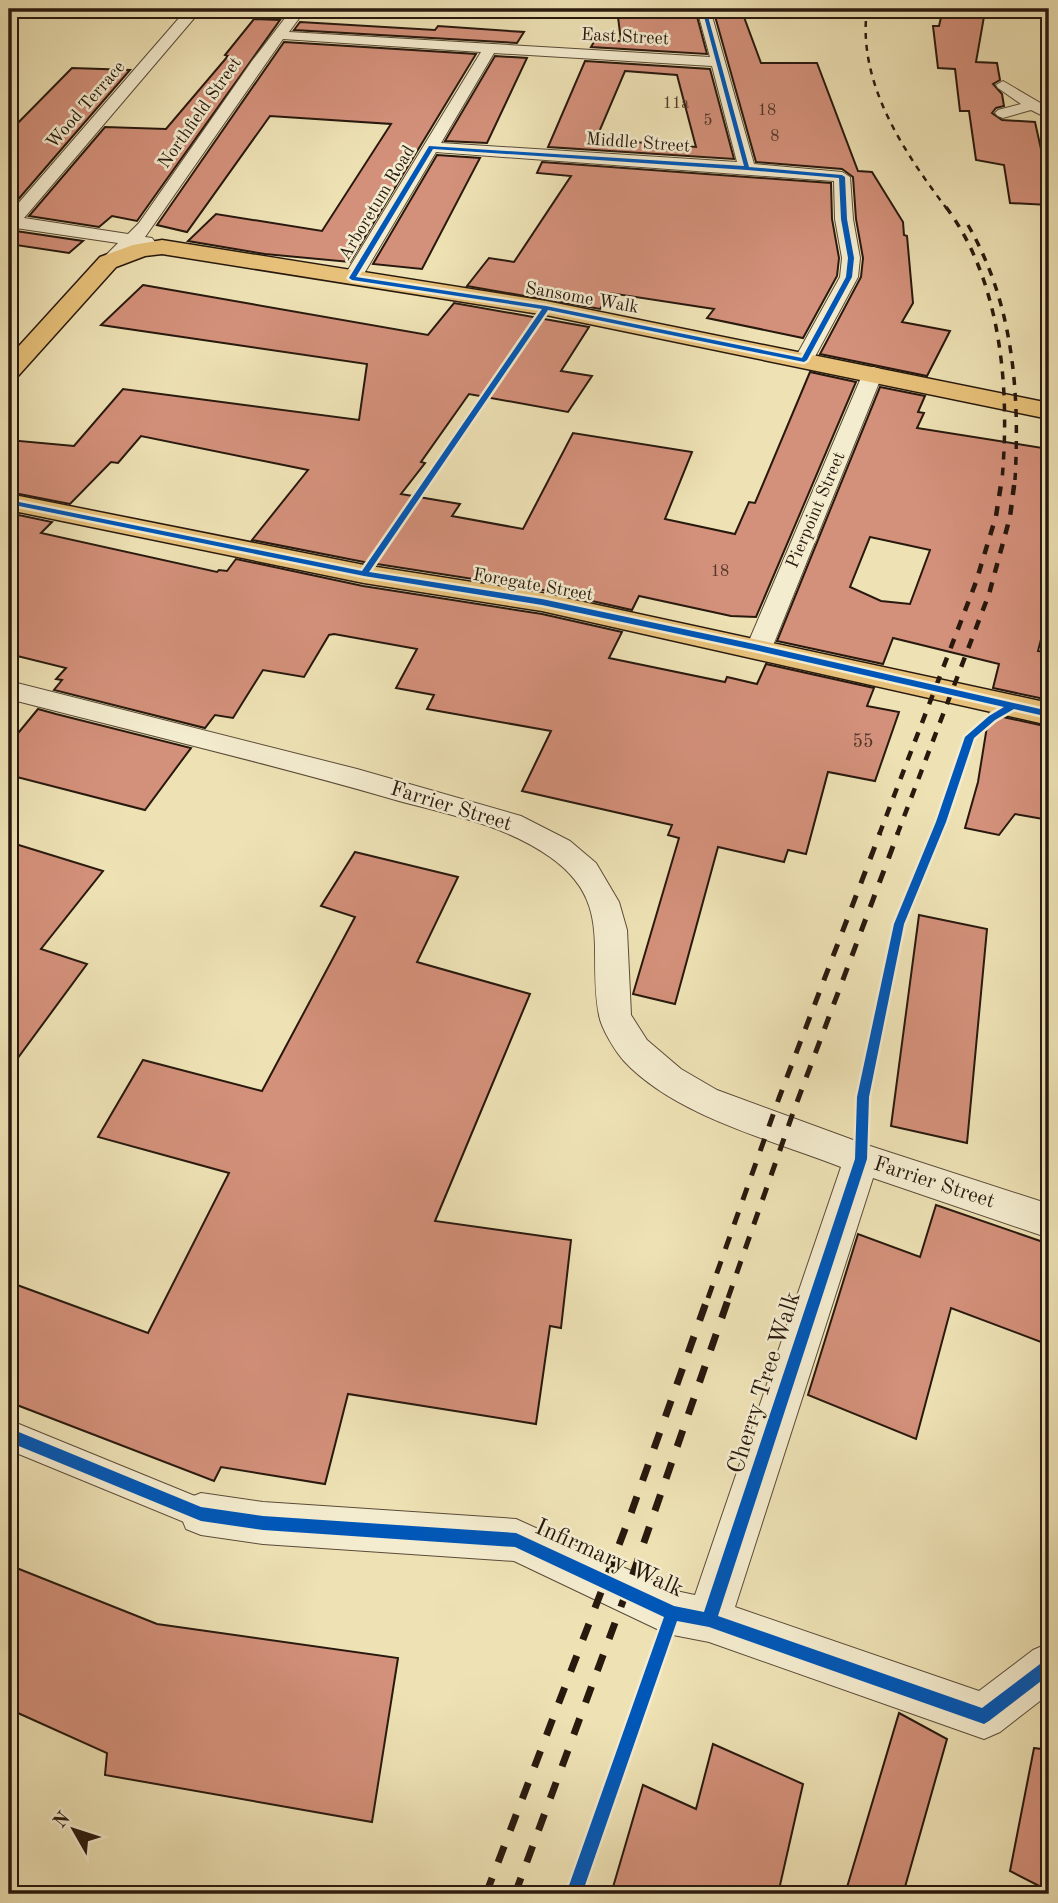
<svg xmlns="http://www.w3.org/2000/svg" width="1058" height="1903" font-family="'Old Standard TT',serif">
	<rect width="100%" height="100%" fill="#eee2b5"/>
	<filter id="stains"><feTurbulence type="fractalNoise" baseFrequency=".00286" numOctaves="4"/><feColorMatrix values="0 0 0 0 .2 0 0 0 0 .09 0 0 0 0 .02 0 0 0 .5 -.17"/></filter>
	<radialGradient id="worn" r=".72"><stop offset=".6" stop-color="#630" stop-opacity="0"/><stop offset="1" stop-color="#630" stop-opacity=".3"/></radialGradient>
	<g fill="#d3907a" stroke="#28190e" stroke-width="2" fill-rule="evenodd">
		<polygon points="617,9 695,9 707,54 591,47 595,40 621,41"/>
		<polygon points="713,9 741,9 761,63 817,63 858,171 872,172 903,222 904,235 907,236 913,303 902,322 950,331 927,376 820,354 861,277 863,258 856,219 853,177 842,169 756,162"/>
		<polygon points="943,9 985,11 976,62 997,63 1000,80 993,84 1002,94 1004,106 996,108 992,113 1002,120 1035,122 1041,149 1049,150 1049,205 1010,203 1004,165 976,160 969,111 960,111 955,69 938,68 933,26 939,26"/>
		<polygon points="254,19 280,20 137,221 112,216 99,227 29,216 105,127 166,129 228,56 225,55"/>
		<polygon points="300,22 435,30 438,26 524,32 517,43 294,30"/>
		<polygon points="284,42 476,54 350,262 265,254 188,241 216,214 322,231 391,124 270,116 187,232 157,225"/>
		<polygon points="495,56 527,58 487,143 445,141"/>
		<path d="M585,61l125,8 24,90 -186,-12zM625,71l52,4 19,72 -100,-8z"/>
		<polygon points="72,68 130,70 9,210 9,132"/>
		<polygon points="437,155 480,158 422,269 373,264"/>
		<polygon points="542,162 831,183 832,219 839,258 837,276 803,338 707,318 714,309 610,293 600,309 467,286 489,258 514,262 571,176 537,173"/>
		<polygon points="9,230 83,241 69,253 9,244"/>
		<polygon points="143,285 428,335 454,303 589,327 561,371 592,376 568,412 469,394 421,462 425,463 401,494 460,504 452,516 523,529 573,433 692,452 665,519 735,534 749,502 755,503 810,372 856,382 756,617 731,616 639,596 632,610 543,590 364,562 252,540 308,470 141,436 118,463 111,462 70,504 9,492 9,440 74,446 123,389 359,420 367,364 101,325"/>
		<path d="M880,387l45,9 -7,16 6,1 -7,15 132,21v160l-11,42 11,2v47l-56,-12 6,-24 -106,-26 -10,26 -106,-23zM870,537l60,13 -20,54 -29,-3 -31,-14z"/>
		<polygon points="9,513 52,522 41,533 217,572 219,570 227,571 236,559 363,586 542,614 622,632 609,658 725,682 727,677 757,684 766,664 874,688 867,706 899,712 875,781 828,772 806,854 788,850 784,862 718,847 675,1004 633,994 679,838 668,835 672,825 522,791 551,731 427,709 434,695 396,688 417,649 334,634 329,635 304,677 263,670 233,718 215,715 205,728 54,690 62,680 56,679 66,668 9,654"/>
		<polygon points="38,709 56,714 191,748 145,810 9,775 9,744"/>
		<polygon points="989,714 1049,727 1049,820 1015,814 999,835 965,828 978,782"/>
		<polygon points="9,842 103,871 41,949 87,964 9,1070"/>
		<polygon points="355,852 458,877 417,962 530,994 435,1221 571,1240 561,1328 550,1326 536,1424 348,1394 325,1484 221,1467 214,1481 9,1402 9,1282 148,1333 229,1173 98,1137 143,1060 262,1091 355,917 321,906"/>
		<polygon points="919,915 987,929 967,1143 891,1126"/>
		<polygon points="936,1205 1049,1244 1049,1345 951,1308 916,1439 808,1395 858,1234 920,1257"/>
		<polygon points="9,1565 157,1624 398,1658 372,1822 105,1775 107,1753 9,1709"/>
		<polygon points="899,1713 947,1739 903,1894 845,1894"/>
		<polygon points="713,1744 803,1784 778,1894 611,1894 643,1785 696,1809"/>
		<polygon points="1034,1748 1049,1750 1049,1891 1010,1871"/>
	</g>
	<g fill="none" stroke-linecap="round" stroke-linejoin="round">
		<defs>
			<polygon id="pedestrian" points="9,1420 212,1503 216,1514 212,1525 201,1529 9,1450"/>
			<g id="minor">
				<path d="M191,9l7,4 -2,3 -172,202 104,16 11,-11 113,-162 40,-52h14l-17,23 421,25 -13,-48h13l44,155 88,8 8,5 3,42 7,39 -2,19 -47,87h-14l-3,-4 46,-83 2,-19 -7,-39 -1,-38 -398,-29 -77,130h-14l-2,-4 138,-226 -198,-13 -138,198 7,1 3,4 -3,4h-17l-21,20 -6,1 -9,-5 19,-19 -109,-16v-13l177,-204zM494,53l218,13 25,96 -296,-19z"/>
				<polygon points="1003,81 1049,108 1049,119 1031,110 1003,118 998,116 995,113 998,110 1021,104 998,88 996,85"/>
				<polygon points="873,367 880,369 883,373 772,648 768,654 759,656 750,654 746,648 863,373 866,369"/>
				<path d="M9,681l348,88 164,47 49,25 26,22 23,39 8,28 4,85 16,25 34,29 36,21 147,54 185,60v34l-176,-60 -138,429 244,84 54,-41 16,-7v51l-49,38 -16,7 -275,-97 -36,-7 -16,-6 -143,-68 -251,-17 -62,-9 -15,-6 -6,-15 6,-15 15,-6 62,9 253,17 160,72 19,4 146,-428c-69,-27 -166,-51 -217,-106 -9,-10 -23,-33 -25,-46 -12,-63 15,-113 -49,-158 -46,-33 -105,-43 -158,-58 -127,-37 -256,-67 -383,-100z"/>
			</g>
			<g id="primary">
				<polygon points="162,240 546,301 1049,403 1049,419 546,315 162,254 145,256 116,267 18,376 9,378 9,357 100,257 133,245"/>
				<polygon points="9,494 364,565 542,593 1049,703 1049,725 542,611 364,583 9,510"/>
			</g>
		</defs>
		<use href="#pedestrian" stroke="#5a4b38" stroke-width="2"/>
		<use href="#minor" stroke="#5a4b38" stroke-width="2"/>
		<use href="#primary" stroke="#28190e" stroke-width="3"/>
		<use href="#pedestrian" fill="#f4eccf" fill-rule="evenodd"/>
		<use href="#minor" fill="#f4eccf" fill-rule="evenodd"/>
		<use href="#primary" fill="#e7c17a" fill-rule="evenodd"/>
		<path stroke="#28190e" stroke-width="2.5" stroke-dasharray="6 6" stroke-linecap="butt" d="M867,9c-10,74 37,143 80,200"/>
		<g stroke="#28190e" stroke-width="3.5" stroke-dasharray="8 8" stroke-linecap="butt">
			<path d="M946,207c56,75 64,183 56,273"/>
			<path d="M968,225c45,78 52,166 47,255"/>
		</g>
		<g stroke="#28190e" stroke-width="4.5" stroke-dasharray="10 10" stroke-linecap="butt">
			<polyline points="879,835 976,582 996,516 1002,478"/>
			<polyline points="897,835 989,594 1010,517 1015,478"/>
		</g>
		<g stroke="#28190e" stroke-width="5" stroke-dasharray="13 13" stroke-linecap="butt">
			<polyline points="708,1298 779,1098 880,833"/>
			<polyline points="728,1298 794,1110 898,833"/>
		</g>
		<g stroke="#28190e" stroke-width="7" stroke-dasharray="17 17" stroke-linecap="butt">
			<polyline points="486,1894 630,1516 708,1297"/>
			<polyline points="515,1894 633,1574 729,1297"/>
		</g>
		<defs>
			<path id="cycleway" d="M702,9h4l43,158 93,8 3,2 2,42 7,39 -2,19 -45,83 -3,2 -256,-52 -179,262 173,27 217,46 290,66v6l-35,-8 -19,11 -21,18 -28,84 -42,102 -35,173 -2,62 -149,457 264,92 62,-47 5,-3v17l-60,46 -5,3 -275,-97 -32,-6 -95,273h-16l98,-277 -149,-70 -252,-17 -62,-9 -192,-79v-14l192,79 62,9 253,17 158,73 30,6 151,-453 2,-62 37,-173 42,-102 29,-85 24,-21 15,-9 -245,-56 -217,-46 -178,-29 -355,-72v-4l353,71 180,-262 -190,-29 -3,-2 80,-132 315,20zM433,149l314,21 92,8 2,41 7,39 -2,19 -44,81 -256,-52 -190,-29z"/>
		</defs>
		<use href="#cycleway" stroke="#f4eccf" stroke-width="5"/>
		<use href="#cycleway" fill="#0057b8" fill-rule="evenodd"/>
	</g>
	<g text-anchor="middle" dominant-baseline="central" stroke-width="5" stroke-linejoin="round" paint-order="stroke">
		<g font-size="16" fill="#533729">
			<text x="676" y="104">11a</text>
			<text x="767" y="111">18</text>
			<text x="708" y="121">5</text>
			<text x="775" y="137">8</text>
			<text x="720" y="572">18</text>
		</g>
		<g font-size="18" fill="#28190e" stroke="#f4eccf">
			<text transform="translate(625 37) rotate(3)">East Street</text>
			<text transform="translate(86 105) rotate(-49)">Wood Terrace</text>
			<text transform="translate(200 113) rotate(-55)">Northfield Street</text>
			<text transform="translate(638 143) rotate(4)">Middle Street</text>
			<text transform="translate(377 203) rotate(-59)">Arboretum Road</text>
			<text transform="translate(582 298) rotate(10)">Sansome Walk</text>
			<text transform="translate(816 510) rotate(-67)">Pierpoint Street</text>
			<text transform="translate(533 585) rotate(10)">Foregate Street</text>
		</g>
		<g font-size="18" fill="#533729">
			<text x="863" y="742">55</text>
		</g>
		<g font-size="21" fill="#28190e" stroke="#f4eccf">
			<text transform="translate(451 807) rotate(17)">Farrier Street</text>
			<text transform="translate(934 1183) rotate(18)">Farrier Street</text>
		</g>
		<g font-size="24" fill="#28190e" stroke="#f4eccf">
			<text transform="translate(765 1383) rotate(-72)">Cherry Tree Walk</text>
			<text transform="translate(609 1559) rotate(24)">Infirmary Walk</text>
		</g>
	</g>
	<rect width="1058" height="1903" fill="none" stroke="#eee2b5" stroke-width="35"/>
	<rect x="10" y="10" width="1037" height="1882" fill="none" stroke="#28190e" stroke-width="3.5"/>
	<rect x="18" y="18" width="1023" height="1868" fill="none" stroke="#28190e" stroke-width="2"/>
	<g transform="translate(74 1830) rotate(309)" stroke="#f4eccf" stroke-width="5" paint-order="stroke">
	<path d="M0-5L12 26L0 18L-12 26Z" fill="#28190e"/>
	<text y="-10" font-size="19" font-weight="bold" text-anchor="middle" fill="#28190e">N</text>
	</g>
	<rect width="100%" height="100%" filter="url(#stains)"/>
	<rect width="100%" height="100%" fill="url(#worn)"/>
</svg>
